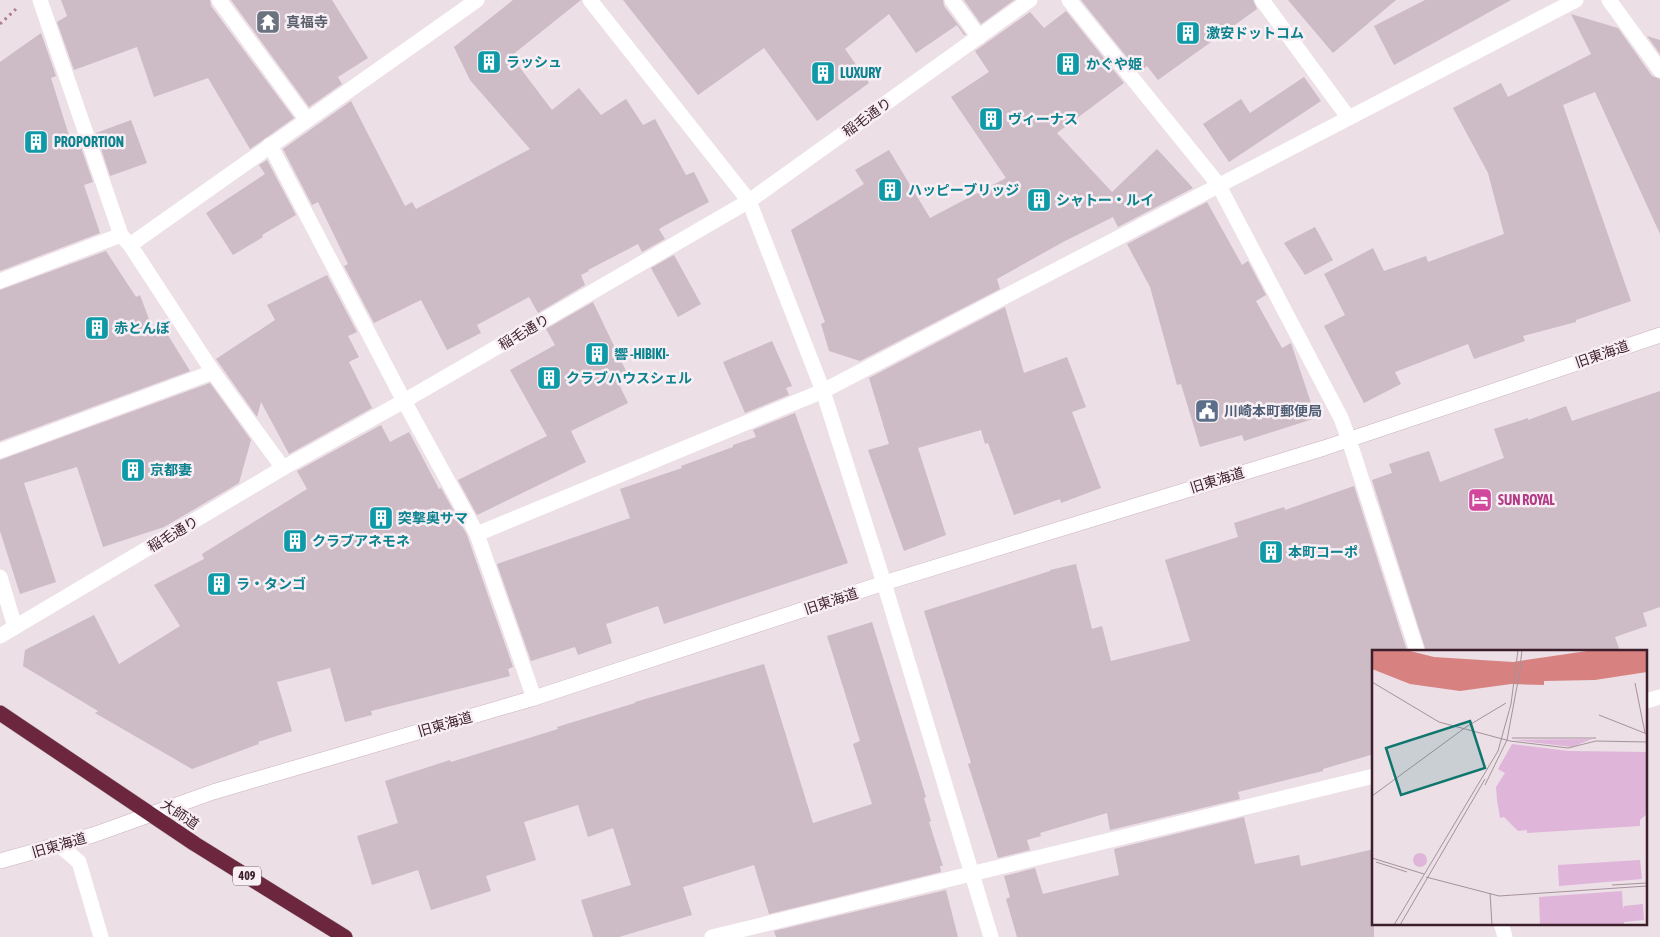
<svg xmlns="http://www.w3.org/2000/svg" width="1660" height="937" font-family="'Asap Condensed','Noto Sans JP',sans-serif">
	<rect width="100%" height="100%" fill="#ecdfe6"/>
	<g fill="#cdbbc5">
		<polygon points="61,0 210,0 211,6 294,118 250,149 208,78 154,97 137,47 74,70 57,22 67,16"/>
		<polygon points="231,0 332,0 368,58 338,77 342,84 309,107"/>
		<polygon points="513,0 581,0 511,56 552,110 579,88 601,115 626,99 643,125 655,119 686,175 694,172 709,202 664,226 659,229 665,239 642,252 638,244 588,270 589,271 581,275 585,285 538,313 529,297 477,325 481,333 447,350 421,300 374,323 344,266 348,264 318,202 312,205 283,149 351,101 405,206 412,202 416,209 530,149 470,80 454,47"/>
		<polygon points="623,0 943,0 944,6 966,35 964,35 957,25 916,53 889,14 845,49 869,83 817,121 764,48 698,95"/>
		<polygon points="964,0 1014,0 981,24"/>
		<polygon points="1081,0 1253,0 1257,9 1158,80 1147,66 1139,72"/>
		<polygon points="1288,0 1396,0 1333,53"/>
		<polygon points="1425,0 1511,0 1394,65 1374,26"/>
		<polygon points="1066,11 1124,83 1057,133 1112,192 1157,149 1193,188 1118,227 1113,217 1063,242 997,279 1000,289 860,361 829,351 821,324 825,322 791,230 864,184 855,170 889,150 930,218 1006,178 951,97 989,72 975,51 1030,12 1044,28"/>
		<polygon points="1571,14 1618,28 1652,76 1660,79 1660,234 1595,92 1563,105 1631,301 1576,320 1576,322 1523,336 1525,341 1474,359 1468,344 1395,372 1401,384 1364,403 1324,326 1345,315 1324,274 1373,248 1384,271 1426,256 1428,262 1504,234 1488,173 1453,108 1501,83 1508,97 1591,54"/>
		<polygon points="41,33 56,76 51,78 71,142 78,139 93,182 84,185 100,233 0,271 0,62"/>
		<polygon points="1647,36 1660,40 1660,54"/>
		<polygon points="1304,77 1321,101 1229,162 1203,124 1241,99 1250,113"/>
		<polygon points="131,120 147,163 110,176 96,133"/>
		<polygon points="267,160 296,215 262,235 263,237 233,255 206,213 265,174 259,165"/>
		<polygon points="1207,202 1242,265 1248,261 1266,295 1256,301 1282,348 1291,343 1316,418 1244,441 1242,435 1200,447 1181,384 1177,385 1150,287 1127,244"/>
		<polygon points="1315,227 1333,260 1305,275 1284,243"/>
		<polygon points="106,251 136,297 140,295 153,330 163,327 190,371 0,441 0,290"/>
		<polygon points="674,255 701,304 678,317 651,268"/>
		<polygon points="327,275 357,332 348,336 359,357 349,362 372,408 289,454 261,402 257,417 216,359 275,320 267,305"/>
		<polygon points="593,302 626,371 615,376 628,403 571,431 586,462 477,515 458,480 547,436 510,370 555,345 546,329"/>
		<polygon points="1005,307 1024,373 1067,357 1086,407 1072,412 1101,488 1061,503 1060,499 1014,515 988,443 985,444 981,430 918,448 946,535 904,551 868,450 889,444 869,378"/>
		<polygon points="772,341 792,386 786,388 789,395 745,413 723,362"/>
		<polygon points="210,383 251,440 239,483 164,527 103,547 77,467 24,483 56,582 20,594 0,531 0,460"/>
		<polygon points="1660,391 1660,607 1643,613 1647,626 1615,637 1620,651 1426,651 1372,480 1392,473 1389,464 1429,451 1440,482 1504,458 1494,429 1528,418 1528,420 1566,406 1572,421"/>
		<polygon points="795,413 848,563 664,624 658,606 606,624 612,643 578,655 575,647 531,661 497,564 630,518 620,489 682,468 681,466 733,447 733,445 756,437 753,430"/>
		<polygon points="381,425 390,442 409,432 439,489 441,488 467,535 513,667 508,669 510,676 371,711 372,715 345,722 330,668 277,682 292,731 258,742 259,744 192,769 95,713 98,711 23,666 25,650 94,615 119,664 180,626 154,585 204,559 202,554 307,489 297,471"/>
		<polygon points="1354,486 1407,651 1374,651 1374,754 1323,769 1323,771 1238,792 1240,799 1110,830 1107,813 1040,833 1041,836 1027,840 1030,850 998,858 968,764 971,763 924,611 1050,571 1050,570 1076,564 1092,629 1102,626 1111,661 1190,641 1165,560 1238,537 1234,523 1284,507 1285,510"/>
		<polygon points="872,622 926,797 924,798 931,821 929,822 943,866 940,866 941,872 769,914 754,865 683,887 692,915 619,937 593,937 581,900 631,885 613,828 588,837 578,805 524,822 536,860 486,876 491,891 431,910 418,870 372,885 357,836 398,823 385,781 450,760 451,762 558,729 557,727 635,703 635,702 764,664 813,823 872,804 853,744 860,741 827,636"/>
		<polygon points="1244,817 1255,864 1299,855 1301,866 1374,849 1374,937 1017,937 1006,899 1010,897 1004,876 1035,868 1043,894 1119,875 1114,849"/>
		<polygon points="946,890 958,937 776,937 774,931"/>
	</g>
	<g fill="none" stroke-linecap="round" stroke-linejoin="round">
		<defs>
			<polyline id="secondary" points="0,861 93,835 213,792 534,698 884,583 1324,448 1660,335"/>
			<polyline id="highway" points="0,713 195,844 345,937"/>
		</defs>
		<use href="#secondary" stroke="#ccb1bf" stroke-width="16"/>
		<use href="#highway" stroke="#c5bcbf" stroke-width="16"/>
		<polyline stroke="#b27c94" stroke-width="3" stroke-dasharray="2.5 4" stroke-linecap="butt" points="0,24 16,9"/>
		<polyline stroke="#fff" stroke-width="15" points="0,451 213,372"/>
		<g stroke="#fff" stroke-width="15">
			<polyline points="40,0 121,235 130,245 213,372 283,468"/>
			<polyline points="219,0 307,120"/>
			<polyline points="590,0 749,201 823,391 884,583 991,937"/>
			<polyline points="952,0 979,37"/>
			<polyline points="1069,0 1218,184 1341,418 1349,440 1417,651"/>
			<polyline points="1262,0 1348,117"/>
			<polyline points="1609,0 1660,70"/>
			<polyline points="270,145 404,401 477,534 534,698"/>
			<polyline points="130,245 477,0"/>
			<polyline points="0,281 121,235"/>
			<polyline points="477,534 823,391 1576,0"/>
			<polyline points="0,577 15,627"/>
			<polyline points="0,636 283,468 404,401 749,201 1030,0"/>
			<polyline points="1646,701 1660,697"/>
			<polyline points="58,844 79,862 101,937"/>
			<polyline points="1501,923 1505,937"/>
			<polyline points="712,937 1374,776"/>
		</g>
		<use href="#secondary" stroke="#fff" stroke-width="15"/>
		<use href="#highway" stroke="#6c273f" stroke-width="15"/>
	</g>
	<defs>
		<symbol id="temple-square" viewBox="-11 -11 22 22"><rect x="-9" y="-9" width="18" height="18" rx="4" fill="#6b7280" stroke="#f8eff5"/><path d="M0-6L5-2H3V0L6.5 2.5H4V6H1.5V3h-3V6H-4V2.5H-6.5L-3 0V-2H-5Z" fill="#fff"/></symbol>
		<symbol id="building-square" viewBox="-11 -11 22 22"><rect x="-9" y="-9" width="18" height="18" rx="4" fill="#0f9aa8" stroke="#f8eff5"/><path d="M-4-6H4V6H1V3H-1V6H-4ZM-2.5-4.3h1.7v1.8h-1.7ZM.8-4.3h1.7v1.8H.8ZM-2.5-1h1.7V.8h-1.7ZM.8-1h1.7V.8H.8Z" fill="#fff"/></symbol>
		<symbol id="civic-square" viewBox="-11 -11 22 22"><rect x="-9" y="-9" width="18" height="18" rx="4" fill="#5c6f8a" stroke="#f8eff5"/><path d="M-.6-6.5H3V-4.5H.6V-3L4-1V1h2V6H-6V1h2V-1L-.6-3ZM-1.2 2.5V6h2.4V2.5Z" fill="#fff"/></symbol>
		<symbol id="hotel-square" viewBox="-11 -11 22 22"><rect x="-9" y="-9" width="18" height="18" rx="4" fill="#d1479c" stroke="#f8eff5"/><path d="M-6-4.5h1.5V1H6V5H4.5V3h-9V5H-6ZM-4 0a1.8 1.8 0 1 1 3.6 0ZM.5 0V-2.5h3Q6-2.5 6 0Z" fill="#fff"/></symbol>
	</defs>
	<g fill-rule="evenodd">
		<use href="#temple-square" x="254" y="8" width="28" height="28"/>
		<use href="#building-square" x="1174" y="19" width="28" height="28"/>
		<use href="#building-square" x="475" y="48" width="28" height="28"/>
		<use href="#building-square" x="1054" y="50" width="28" height="28"/>
		<use href="#building-square" x="809" y="59" width="28" height="28"/>
		<use href="#building-square" x="977" y="105" width="28" height="28"/>
		<use href="#building-square" x="22" y="128" width="28" height="28"/>
		<use href="#building-square" x="876" y="176" width="28" height="28"/>
		<use href="#building-square" x="1025" y="186" width="28" height="28"/>
		<use href="#building-square" x="83" y="314" width="28" height="28"/>
		<use href="#building-square" x="583" y="340" width="28" height="28"/>
		<use href="#building-square" x="535" y="364" width="28" height="28"/>
		<use href="#civic-square" x="1193" y="397" width="28" height="28"/>
		<use href="#building-square" x="119" y="456" width="28" height="28"/>
		<use href="#hotel-square" x="1466" y="486" width="28" height="28"/>
		<use href="#building-square" x="367" y="504" width="28" height="28"/>
		<use href="#building-square" x="281" y="527" width="28" height="28"/>
		<use href="#building-square" x="1257" y="538" width="28" height="28"/>
		<use href="#building-square" x="205" y="570" width="28" height="28"/>
	</g>
	<g text-anchor="middle" dominant-baseline="central" stroke-width="5" stroke-linejoin="round" paint-order="stroke">
		<rect fill="#f8eff5" stroke="#755d68" stroke-width="1" x="233" y="866.5" width="28" height="19" rx="4"/>
		<g font-size="12" font-weight="bold" fill="#3d1e2b">
			<text x="247" y="876">409</text>
		</g>
		<g font-size="14" font-weight="bold" fill="#5b616d" stroke="#f8eff5" text-anchor="start">
			<text x="286" y="22">真福寺</text>
		</g>
		<g font-size="14" font-weight="bold" fill="#0d838f" stroke="#f8eff5" text-anchor="start">
			<text x="1206" y="33">激安ドットコム</text>
			<text x="506" y="62">ラッシュ</text>
			<text x="1086" y="64">かぐや姫</text>
			<text x="840" y="73">LUXURY</text>
			<text x="1008" y="119">ヴィーナス</text>
			<text x="54" y="142">PROPORTION</text>
			<text x="908" y="190">ハッピーブリッジ</text>
			<text x="1056" y="200">シャトー・ルイ</text>
			<text x="114" y="328">赤とんぼ</text>
			<text x="614" y="354">響 -HIBIKI-</text>
			<text x="566" y="378">クラブハウスシェル</text>
			<text x="150" y="470">京都妻</text>
			<text x="398" y="518">突撃奥サマ</text>
			<text x="312" y="541">クラブアネモネ</text>
			<text x="1288" y="552">本町コーポ</text>
			<text x="236" y="584">ラ・タンゴ</text>
		</g>
		<g font-size="14" fill="#3d1e2b" stroke="#f8eff5">
			<text transform="translate(867 117) rotate(-35)">稲毛通り</text>
			<text transform="translate(524 332) rotate(-30)">稲毛通り</text>
			<text transform="translate(1602 354) rotate(-19)">旧東海道</text>
			<text transform="translate(1217 480) rotate(-17)">旧東海道</text>
			<text transform="translate(173 534) rotate(-30)">稲毛通り</text>
			<text transform="translate(831 601) rotate(-18)">旧東海道</text>
			<text transform="translate(445 724) rotate(-16)">旧東海道</text>
			<text transform="translate(180 814) rotate(34)">大師道</text>
			<text transform="translate(59 845) rotate(-16)">旧東海道</text>
		</g>
		<g font-size="14" font-weight="bold" fill="#4e5e75" stroke="#f8eff5" text-anchor="start">
			<text x="1224" y="411">川崎本町郵便局</text>
		</g>
		<g font-size="14" font-weight="bold" fill="#b23c85" stroke="#f8eff5" text-anchor="start">
			<text x="1498" y="500">SUN ROYAL</text>
		</g>
	</g>
	<g transform="translate(1372 650)">
		<rect width="275" height="275" fill="#ecdfe6"/>
		<path d="M220,89l-20,8 -58,-7zM140,94l57,7 78,1v62l-7,6v6l-113,7v-3l-9,1 -14,-14 -4,1 -3,-18 -1,-13 9,-14 -7,-4zM41 210a7 7 0 1 1 14 0a7 7 0 1 1-14 0ZM268,210l2,19 -83,7 -1,-21zM250,241l1,18 1,-3 19,-2 1,16 -20,2v3h-84l-1,-28z" fill="#dfb5da"/>
		<path d="M0,0h34l28,7 79,5 81,-12h53v22l-52,8 -51,1v4l-33,-1 -51,7 -50,-7 -38,-15z" fill="#d78281"/>
		<path fill="none" stroke="#a6929b" stroke-width="1" d="M148,17l2,-17M0,32l67,40 71,19 58,7 28,-7 51,1M263,33l10,50M227,65l48,19M140,88h84M113,135l22,-45 14,-75M0,146l94,-69 40,-24M0,208l52,16M4,212l31,10M54,227l73,19 148,-10M240,235l35,-2M118,243l2,32M22,275l104,-174 13,-47 7,-54M28,275l85,-146"/>
		<path fill="#0f766e" fill-opacity="0.15" stroke="#0f766e" stroke-width="2.5" d="M98,71l15,47 -84,27 -15,-47z"/>
		<rect width="275" height="275" fill="none" stroke="#3d1e2b" stroke-width="2.5"/>
	</g>
</svg>
